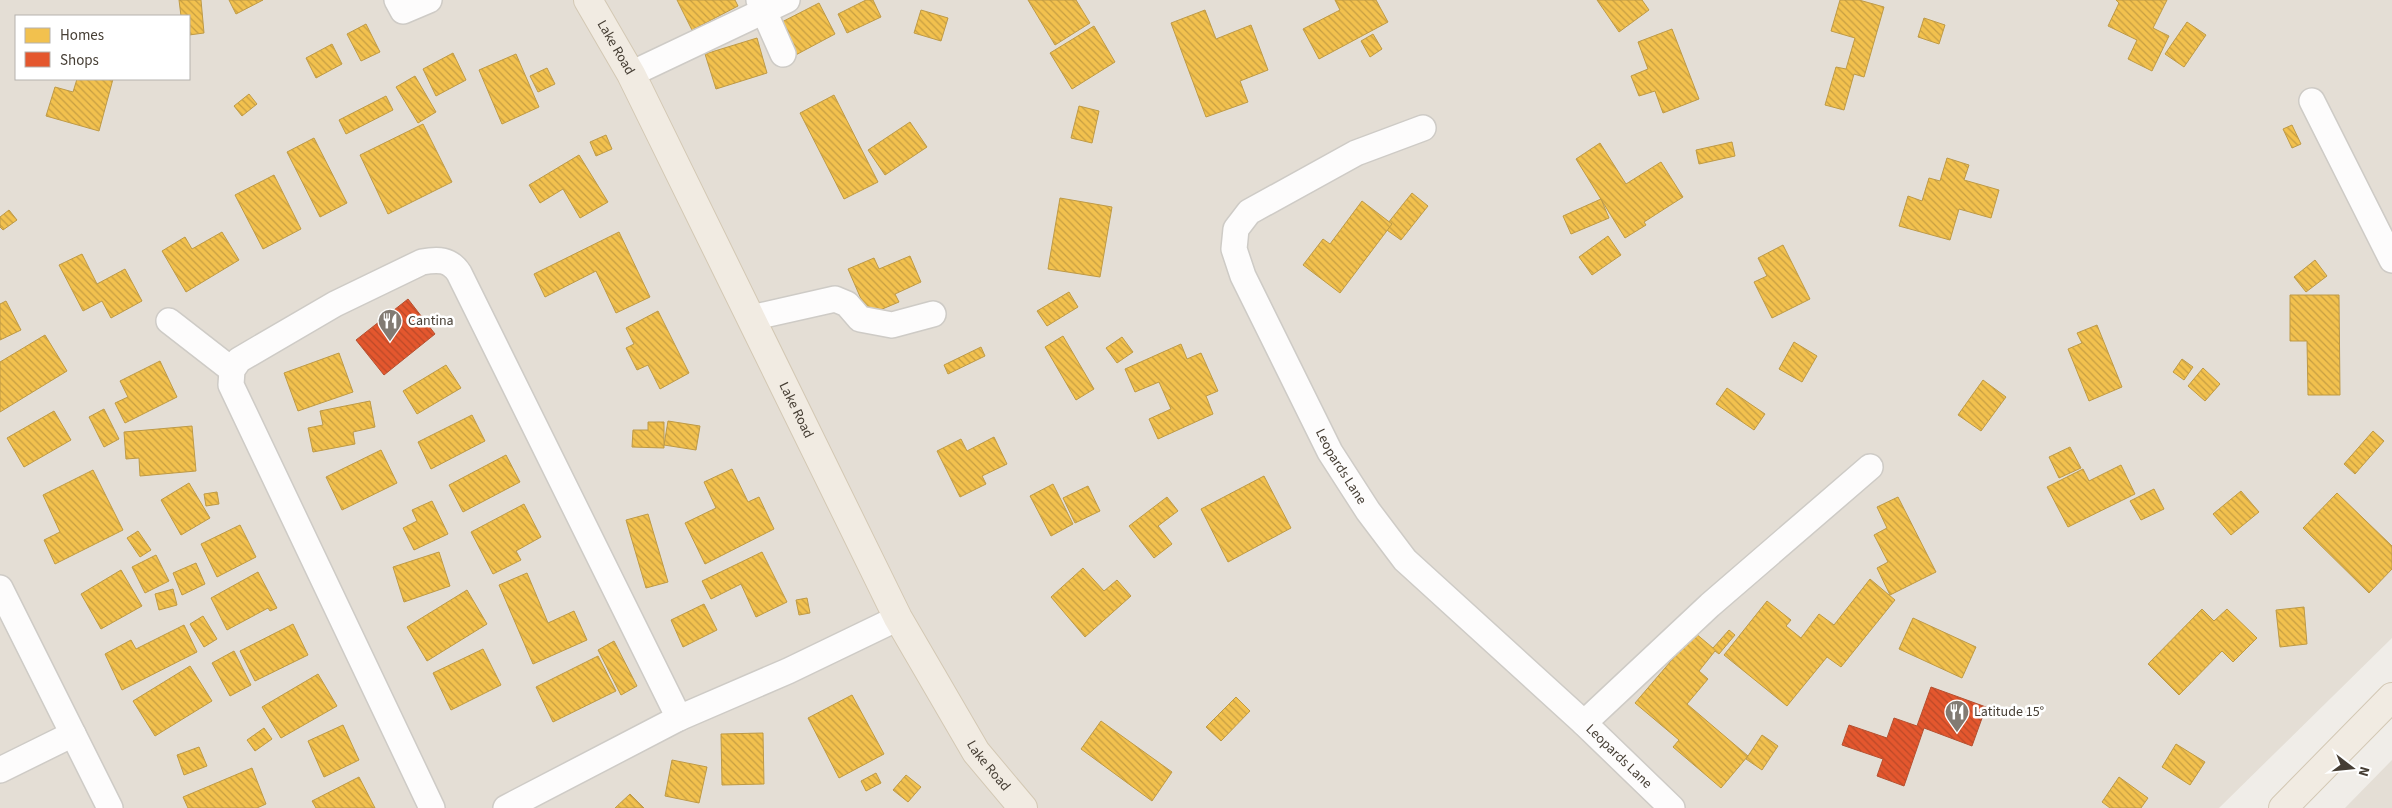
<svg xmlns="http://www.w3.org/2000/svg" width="2392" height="808" font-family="'Source Sans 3',sans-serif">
	<defs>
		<pattern id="homes-back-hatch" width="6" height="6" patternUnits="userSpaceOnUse" patternTransform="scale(1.25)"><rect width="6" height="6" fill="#f2c14e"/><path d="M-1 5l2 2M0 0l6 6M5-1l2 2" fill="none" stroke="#c69e42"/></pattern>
		<pattern id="shops-back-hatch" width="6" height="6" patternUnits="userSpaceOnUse" patternTransform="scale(1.25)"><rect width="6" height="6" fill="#e4572e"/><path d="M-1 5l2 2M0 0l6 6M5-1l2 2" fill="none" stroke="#bb4928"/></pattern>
	</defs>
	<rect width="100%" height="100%" fill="#f0ede8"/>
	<g fill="#e4ded5" fill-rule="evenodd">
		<path d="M0,0h2392v638l-173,170h-2219zM16,16h173v63h-173z"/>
		<polygon points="2392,760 2392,808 2345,808"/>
	</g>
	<g fill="url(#homes-back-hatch)" stroke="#be9a46">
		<polygon points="179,0 201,0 204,33 189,35 189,16 181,16"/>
		<polygon points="229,0 263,0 236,14"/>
		<polygon points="677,0 735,0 738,6 692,30"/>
		<polygon points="866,0 873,0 881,17 847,33 838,14"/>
		<polygon points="1028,0 1076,0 1090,23 1055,45"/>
		<polygon points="1335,0 1376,0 1388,22 1319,59 1303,29 1340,10"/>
		<polygon points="1597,0 1642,0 1649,10 1619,32"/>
		<polygon points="1840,0 1859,0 1884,7 1864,77 1854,74 1844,110 1825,105 1836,67 1846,69 1855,38 1831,31"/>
		<polygon points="2116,0 2167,0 2153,28 2169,36 2152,71 2128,59 2137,40 2108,26 2119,3"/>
		<polygon points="819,3 835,34 790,58 774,26"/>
		<polygon points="921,10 948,18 941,41 914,33"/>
		<polygon points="1205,10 1216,39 1251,25 1268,70 1240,81 1248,102 1206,117 1171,23"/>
		<polygon points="1924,18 1945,25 1939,44 1918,37"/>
		<polygon points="2187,22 2206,35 2184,67 2165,54"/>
		<polygon points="366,24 380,52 361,61 347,34"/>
		<polygon points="1094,26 1115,62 1072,89 1050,53"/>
		<polygon points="1672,29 1699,99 1663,113 1655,91 1639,96 1631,76 1648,69 1638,42"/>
		<polygon points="1373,34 1382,49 1370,57 1361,41"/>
		<polygon points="757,38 767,73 716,89 705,54"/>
		<polygon points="332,44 342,64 316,78 306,58"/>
		<polygon points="453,53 466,80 436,96 423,69"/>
		<polygon points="516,54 539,107 502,124 479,70"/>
		<polygon points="547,68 555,84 538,92 530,76"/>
		<polygon points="415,76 436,112 418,123 396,87"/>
		<polygon points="77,79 113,79 99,131 46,116 55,87 73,92"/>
		<polygon points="249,94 257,104 242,116 234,106"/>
		<polygon points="834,95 878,182 844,199 800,113"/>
		<polygon points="386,96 393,110 346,134 339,120"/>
		<polygon points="1079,106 1099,111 1092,143 1071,138"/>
		<polygon points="910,122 927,147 885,175 868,150"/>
		<polygon points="423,124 452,182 388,214 360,155"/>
		<polygon points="2292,125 2301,144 2292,148 2283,129"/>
		<polygon points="606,135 612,149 596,156 590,142"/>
		<polygon points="314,138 347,203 320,217 287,152"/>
		<polygon points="1732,142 1735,156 1699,164 1696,150"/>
		<polygon points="1600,143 1626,184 1661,162 1683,197 1644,222 1646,225 1625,238 1576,159"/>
		<polygon points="579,155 608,202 580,218 563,189 540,203 529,185"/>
		<polygon points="1947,158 1969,165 1964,180 1999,190 1991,218 1959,209 1950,240 1899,226 1908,196 1922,201 1929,178 1940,181"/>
		<polygon points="274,175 301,229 263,249 235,195"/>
		<polygon points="1412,193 1428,206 1401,240 1384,228"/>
		<polygon points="1060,198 1112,207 1100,277 1048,269"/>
		<polygon points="1601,199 1609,218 1571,234 1563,216"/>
		<polygon points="1362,201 1392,224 1340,293 1303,265 1323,239 1330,244"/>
		<polygon points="9,210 17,220 3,230 0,227 0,217"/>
		<polygon points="222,232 239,260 186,292 162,251 185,237 192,249"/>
		<polygon points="619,232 650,297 616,313 596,271 545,297 534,274"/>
		<polygon points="1608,236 1621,255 1592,275 1579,257"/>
		<polygon points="1783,245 1810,299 1772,318 1754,282 1767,276 1758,258"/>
		<polygon points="82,254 97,284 125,269 142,301 111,318 102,301 83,311 59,265"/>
		<polygon points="910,256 921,282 895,294 899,302 868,315 848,269 874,258 879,269"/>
		<polygon points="2315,260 2327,276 2306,292 2294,277"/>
		<polygon points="1069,292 1078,307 1047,326 1037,311"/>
		<polygon points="2290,295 2339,295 2340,395 2308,395 2307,341 2290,341"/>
		<polygon points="6,301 21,330 0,340 0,304"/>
		<polygon points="658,311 689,373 660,389 648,365 637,370 626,348 634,344 626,328"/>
		<polygon points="2097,325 2122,387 2089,401 2068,349 2082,343 2077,333"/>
		<polygon points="45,335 67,371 0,412 0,362"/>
		<polygon points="1063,336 1094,389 1076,400 1045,347"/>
		<polygon points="1122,337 1133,352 1117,363 1106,348"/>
		<polygon points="1794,342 1817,356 1802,382 1779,369"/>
		<polygon points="1181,344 1187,359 1201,353 1218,391 1206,396 1213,414 1158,439 1149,419 1171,409 1159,382 1135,392 1125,369"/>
		<polygon points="981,347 985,356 948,374 944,365"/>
		<polygon points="339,353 353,392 298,411 284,373"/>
		<polygon points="2182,359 2193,367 2184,380 2173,372"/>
		<polygon points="160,361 177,397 125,423 115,403 128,397 120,381"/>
		<polygon points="446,365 461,388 417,414 403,391"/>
		<polygon points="2203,368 2220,384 2205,401 2188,386"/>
		<polygon points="1983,380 2006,397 1981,431 1958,415"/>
		<polygon points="1727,388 1765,414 1754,430 1716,404"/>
		<polygon points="370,401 375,427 353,432 355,444 313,452 308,428 323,425 320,411"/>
		<polygon points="104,409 119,439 104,447 89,417"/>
		<polygon points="54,411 71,440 24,467 7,438"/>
		<polygon points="472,415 485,441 431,469 418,442"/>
		<polygon points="668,421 700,426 696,450 664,445"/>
		<polygon points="648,422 664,422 664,448 632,447 633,430 648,430"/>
		<polygon points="192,426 196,471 140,476 139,458 126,459 124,432"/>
		<polygon points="2373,431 2384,441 2355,474 2344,464"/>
		<polygon points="994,437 1007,464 982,476 986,484 960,497 937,451 961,439 967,451"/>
		<polygon points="2070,447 2081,468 2059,478 2049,457"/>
		<polygon points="381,450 397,483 342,510 326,477"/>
		<polygon points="506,455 520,482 463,512 449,485"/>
		<polygon points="2121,465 2135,494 2068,527 2047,487 2083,469 2089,481"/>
		<polygon points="732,469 748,502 759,497 774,529 705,564 685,523 716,508 704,482"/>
		<polygon points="93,470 123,530 55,564 44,540 60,532 43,495"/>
		<polygon points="1264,476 1291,528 1228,562 1201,509"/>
		<polygon points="189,483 210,518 181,535 161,500"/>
		<polygon points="1053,484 1073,524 1051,536 1030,496"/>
		<polygon points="1088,486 1100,511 1075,523 1063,498"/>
		<polygon points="2154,489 2164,509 2141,520 2130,501"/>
		<polygon points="2241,491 2259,512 2231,535 2213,514"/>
		<polygon points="217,492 219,504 206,506 204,494"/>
		<polygon points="2337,493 2392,546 2392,569 2369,593 2303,528"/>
		<polygon points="1167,497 1178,511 1158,526 1172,544 1154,558 1129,526"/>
		<polygon points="1898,497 1936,572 1890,595 1877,568 1888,562 1874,535 1887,528 1877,507"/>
		<polygon points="432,501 448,534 414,550 403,528 417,521 412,510"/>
		<polygon points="524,504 541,537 516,551 521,560 493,574 471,532"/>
		<polygon points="648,514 668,582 646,588 626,520"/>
		<polygon points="240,525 256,557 217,577 201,544"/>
		<polygon points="138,531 151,550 140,557 127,538"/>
		<polygon points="439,552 450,586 404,602 393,567"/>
		<polygon points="762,552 787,602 756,617 741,584 711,599 702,581"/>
		<polygon points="156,555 169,581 145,593 132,567"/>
		<polygon points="196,563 205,584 182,595 173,573"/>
		<polygon points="1083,568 1104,591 1117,580 1131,596 1085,637 1051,597"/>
		<polygon points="121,570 142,606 101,629 81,594"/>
		<polygon points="258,572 277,608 270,611 268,608 227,630 211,598"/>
		<polygon points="527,573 548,623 574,611 587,640 533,664 499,585"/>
		<polygon points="1870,579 1895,600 1841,667 1827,657 1787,706 1724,655 1767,601 1791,620 1786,626 1801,638 1819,614 1834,625"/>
		<polygon points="173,589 177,605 159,610 155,594"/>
		<polygon points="467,590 487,624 427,661 407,627"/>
		<polygon points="807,598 810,613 799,615 796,600"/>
		<polygon points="704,604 717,630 683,647 671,620"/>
		<polygon points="2304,607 2307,644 2280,647 2276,610"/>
		<polygon points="2202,609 2214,621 2227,609 2257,638 2233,662 2222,651 2179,695 2148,664"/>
		<polygon points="203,616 217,639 204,647 190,624"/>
		<polygon points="1913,618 1976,647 1962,678 1899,649"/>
		<polygon points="293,624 308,655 255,681 240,651"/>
		<polygon points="184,625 197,652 122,690 105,654 131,640 136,649"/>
		<polygon points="1729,630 1735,635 1719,654 1715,651 1699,671 1708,679 1687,704 1748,756 1721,788 1673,747 1679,740 1635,703 1695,633 1713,648"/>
		<polygon points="614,641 637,686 621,695 598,650"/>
		<polygon points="483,649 501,685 451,710 433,673"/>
		<polygon points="234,651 251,685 230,696 212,663"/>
		<polygon points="598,656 616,691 553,722 536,687"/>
		<polygon points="190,666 212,701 155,736 133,701"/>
		<polygon points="318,674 337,706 281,738 262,707"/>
		<polygon points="852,695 884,754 839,778 808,718"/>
		<polygon points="1236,697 1250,711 1221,741 1206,727"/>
		<polygon points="1101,721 1172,772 1152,801 1081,749"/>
		<polygon points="343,725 359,760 324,777 308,741"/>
		<polygon points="264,728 272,739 255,751 247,740"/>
		<polygon points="763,733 764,784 722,785 721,734"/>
		<polygon points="1762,735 1778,746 1762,770 1746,759"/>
		<polygon points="2176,744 2205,762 2190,785 2162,767"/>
		<polygon points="199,747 207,766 184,775 177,755"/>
		<polygon points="672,760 707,767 699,803 665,796"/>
		<polygon points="252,768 266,804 257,808 188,808 183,797"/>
		<polygon points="876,773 881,783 866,791 861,781"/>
		<polygon points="906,775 921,787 908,802 893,790"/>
		<polygon points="359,777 375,808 316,808 312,801"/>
		<polygon points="2119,777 2148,798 2141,808 2110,808 2102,802"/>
		<polygon points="630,794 644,808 615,808"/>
	</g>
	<g fill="url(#shops-back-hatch)" stroke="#b55030">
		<polygon points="408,299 435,334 384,375 356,340"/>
		<polygon points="1931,687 1986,707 1972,746 1924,728 1904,786 1877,776 1883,759 1842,745 1849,725 1887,738 1894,718 1917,726"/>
	</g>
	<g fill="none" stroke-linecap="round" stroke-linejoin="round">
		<defs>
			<g id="minor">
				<polyline points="397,0 403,11 429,0"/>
				<polyline points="759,0 783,54"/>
				<polyline points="631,74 787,0"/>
				<polyline points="2312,101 2392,260"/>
				<path id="s1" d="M1423,128l-67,25 -107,59 -13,17 -2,20 9,27 87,176 38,59 37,49 179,163 88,85"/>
				<polyline points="751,318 835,299 847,304 860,319 892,325 933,314"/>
				<polyline points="169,321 232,370"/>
				<polyline points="0,588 110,808"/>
				<polyline points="1584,723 1710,605 1870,467"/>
				<polyline points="0,770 73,734"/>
				<path d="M432,808l-201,-423 1,-15 7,-10 96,-56 87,-42c16,-3 28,-3 37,11l220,445"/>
				<polyline points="506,808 679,718 788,671 898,618"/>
			</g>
			<g id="major">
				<path id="s2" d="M588,0l43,74 267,544 78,134 47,56"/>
				<polyline points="2283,808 2392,697"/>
			</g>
		</defs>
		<use href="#minor" stroke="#cecbc6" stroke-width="28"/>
		<use href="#major" stroke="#d3c8b4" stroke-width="30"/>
		<use href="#minor" stroke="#fdfcfc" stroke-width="25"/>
		<use href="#major" stroke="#f1ebe2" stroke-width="28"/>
	</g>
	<defs>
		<symbol id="restaurant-pin" viewBox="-11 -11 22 30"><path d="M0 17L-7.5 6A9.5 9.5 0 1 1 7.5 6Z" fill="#827b73" stroke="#fff"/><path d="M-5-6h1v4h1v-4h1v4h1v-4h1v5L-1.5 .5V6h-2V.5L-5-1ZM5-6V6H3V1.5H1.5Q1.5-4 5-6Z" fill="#fff"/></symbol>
	</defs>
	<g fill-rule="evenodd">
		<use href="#restaurant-pin" x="376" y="307" width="28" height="38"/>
		<use href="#restaurant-pin" x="1943" y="698" width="28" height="38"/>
	</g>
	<g text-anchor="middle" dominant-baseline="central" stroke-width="5" stroke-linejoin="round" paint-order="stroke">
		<g font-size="14" fill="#463e34" stroke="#fff">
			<text stroke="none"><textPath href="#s2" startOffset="55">Lake Road</textPath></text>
			<text stroke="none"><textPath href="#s2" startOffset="460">Lake Road</textPath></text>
			<text stroke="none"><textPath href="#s1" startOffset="478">Leopards Lane</textPath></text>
			<text stroke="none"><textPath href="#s1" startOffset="882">Leopards Lane</textPath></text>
			<text stroke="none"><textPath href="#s2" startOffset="865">Lake Road</textPath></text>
		</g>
		<g font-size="14" fill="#463e34" stroke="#fff" text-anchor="start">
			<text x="408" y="321">Cantina</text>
			<text x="1974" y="712">Latitude 15°</text>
		</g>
	</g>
	<rect x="15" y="15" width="175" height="65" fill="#ffffff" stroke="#b5b2ae"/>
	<rect x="25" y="28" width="25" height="15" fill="#f2c14e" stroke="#b5b2ae"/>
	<text x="60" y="40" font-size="15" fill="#463e34">Homes</text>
	<rect x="25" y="52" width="25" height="15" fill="#e4572e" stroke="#b5b2ae"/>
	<text x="60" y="65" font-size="15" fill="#463e34">Shops</text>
	<g transform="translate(2352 768) rotate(106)" stroke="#ffffff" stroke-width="4" paint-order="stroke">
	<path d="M0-4L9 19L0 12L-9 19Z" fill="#463e34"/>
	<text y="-8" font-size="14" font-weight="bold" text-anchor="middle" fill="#463e34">N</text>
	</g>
</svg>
